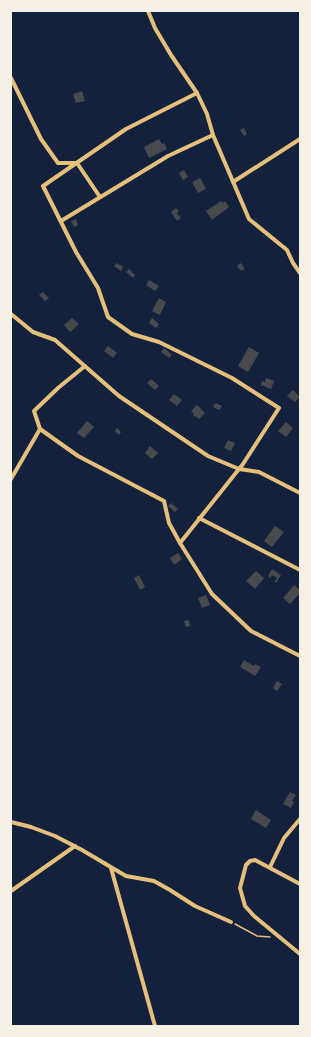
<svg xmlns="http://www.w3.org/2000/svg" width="311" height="1037" font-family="'Titillium Web',sans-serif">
	<rect width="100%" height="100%" fill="#14213d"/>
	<g fill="#48494c">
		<polygon points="82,91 85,101 76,103 73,94"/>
		<polygon points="244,128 247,134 244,136 240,130"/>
		<polygon points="159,139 162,144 164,143 167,149 149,158 144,147"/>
		<polygon points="184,170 188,177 183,180 179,173"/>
		<polygon points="200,178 206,189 198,193 192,182"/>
		<polygon points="221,201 223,203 225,201 229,207 212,220 206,211"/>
		<polygon points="176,208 179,211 177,213 181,218 177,221 171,212"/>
		<polygon points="76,219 78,225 74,227 71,221"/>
		<polygon points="117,263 123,267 121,271 114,266"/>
		<polygon points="241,263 245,269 241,271 237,266"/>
		<polygon points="129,269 135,275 133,278 126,272"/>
		<polygon points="149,280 159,286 155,291 146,285"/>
		<polygon points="43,292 49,298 45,301 39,295"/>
		<polygon points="159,298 166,302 160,315 152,311"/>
		<polygon points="72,318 79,324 70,332 64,325"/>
		<polygon points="152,318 159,324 156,328 149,323"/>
		<polygon points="108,346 117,353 113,358 104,351"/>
		<polygon points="249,347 259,353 248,372 238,366"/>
		<polygon points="164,348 172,355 169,358 161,352"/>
		<polygon points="266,378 274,381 271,389 261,385 262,381 265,382"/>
		<polygon points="151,379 159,386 155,390 147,383"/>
		<polygon points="293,390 300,397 295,402 287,396"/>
		<polygon points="174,394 182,400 177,406 169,400"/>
		<polygon points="216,403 222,406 219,410 213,407"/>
		<polygon points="197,405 205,413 199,419 196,416 195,417 193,415 194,414 191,411"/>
		<polygon points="87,421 94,427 84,438 77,433"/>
		<polygon points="286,422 293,428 286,437 278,431"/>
		<polygon points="117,428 121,432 119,435 115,431"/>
		<polygon points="228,440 235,443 231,451 224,448"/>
		<polygon points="150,446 158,453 152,459 145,453"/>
		<polygon points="171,503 178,509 175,512 168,506"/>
		<polygon points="275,526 284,532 272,547 264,541"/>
		<polygon points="178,553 182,559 174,565 170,558"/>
		<polygon points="272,569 281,575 276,583 274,582 277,578 272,575 270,578 268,576"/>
		<polygon points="256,571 264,578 255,589 246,581"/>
		<polygon points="139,575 145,587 140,590 134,578"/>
		<polygon points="294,585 300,590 300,593 290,604 283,598"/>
		<polygon points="206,595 210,605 202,608 198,598"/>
		<polygon points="189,620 190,626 186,627 184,621"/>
		<polygon points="244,660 254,666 255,664 261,667 255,676 240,667"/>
		<polygon points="277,681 282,684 277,691 273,688"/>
		<polygon points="290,792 296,795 292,801 294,802 291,808 283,804"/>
		<polygon points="256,810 271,820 266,828 251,819"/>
	</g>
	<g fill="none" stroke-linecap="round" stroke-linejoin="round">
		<polyline stroke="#e5c07b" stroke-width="1.5" points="235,924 257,936 270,937"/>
		<g stroke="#e5c07b" stroke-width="4">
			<polyline points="148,11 155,28 171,55 197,93 207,114 213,135 249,219 287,250 293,263 300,273"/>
			<polyline points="11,78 41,139 58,163 77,163 100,197"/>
			<polyline points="197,93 126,129 43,186 76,252 98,288 108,317 132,334 159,342 232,378 279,408 243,464 180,543 212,594 251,631 300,656"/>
			<polyline points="233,182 300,139"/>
			<polyline points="61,221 168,156 213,135"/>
			<polyline points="11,314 33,332 55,340 119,396 208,456 239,469 259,472 300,493"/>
			<polyline points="40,429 34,411 58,388 85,366"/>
			<polyline points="11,479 40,429 78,456 164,501 169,523 180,543"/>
			<polyline points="199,518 300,570"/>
			<polyline points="11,822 31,827 55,836 82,850 126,876 154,881 170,890 195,906 231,922"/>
			<polyline points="270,867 284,838 300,819"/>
			<polyline points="111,868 155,1026"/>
			<polyline points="300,884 255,860 250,861 246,865 240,888 245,906 254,916 300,954"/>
			<polyline points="11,891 75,846"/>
		</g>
	</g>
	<rect width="311" height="1037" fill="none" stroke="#f6f1e7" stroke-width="24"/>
</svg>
